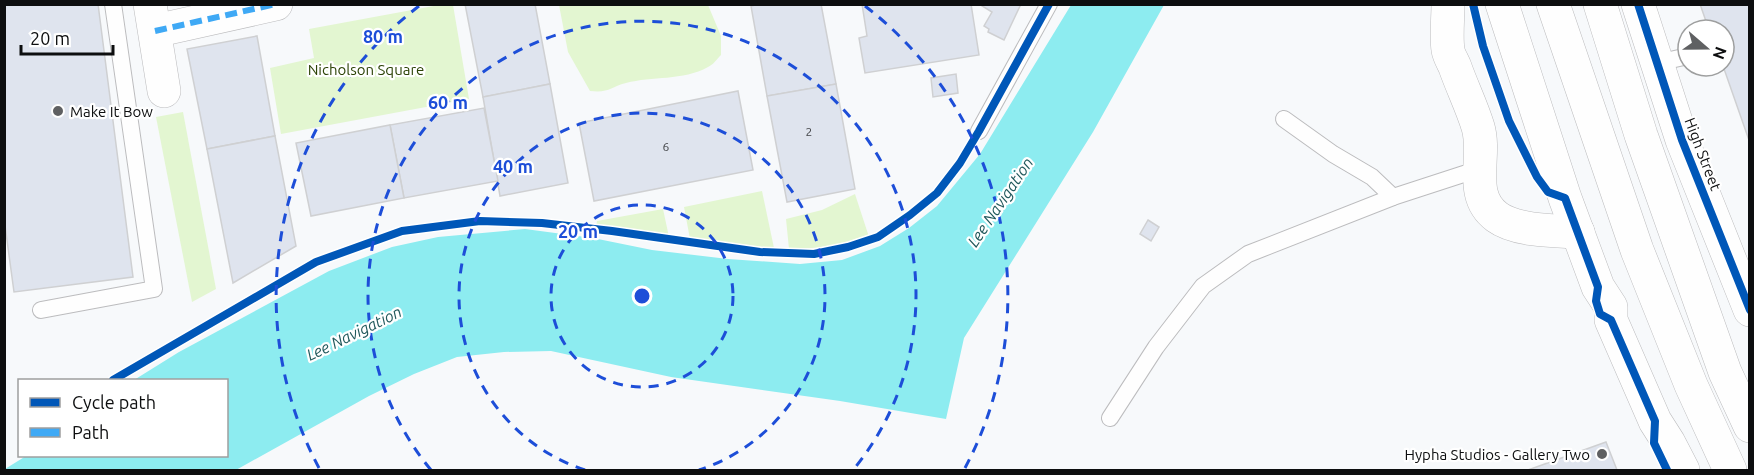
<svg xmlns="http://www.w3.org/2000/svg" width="1754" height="475" font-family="Ubuntu,sans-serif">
	<rect width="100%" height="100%" fill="#f7f9fb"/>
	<g fill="#e3f6d1">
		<polygon points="439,5 453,5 469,99 281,134 270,68 314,58 309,29"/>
		<path d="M559,5h149l13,31v19c-4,4 -8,10 -13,12 -25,14 -56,9 -82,16 -16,4 -16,10 -36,8l-22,-39z"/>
		<polygon points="183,112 216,289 192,302 156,117"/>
		<polygon points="762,191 774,248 690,239 684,207"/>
		<path d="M855,194l14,43c-27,8 -52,12 -80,12l-3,-30 36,-9z"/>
		<polygon points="663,209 669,237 596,227 597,221"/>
	</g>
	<polygon fill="#8decf0" points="1071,5 1164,5 1093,132 964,338 946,419 840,401 671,377 551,351 504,352 457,357 414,374 369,396 236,470 5,470 5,469 26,456 226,456 226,380 134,380 179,352 329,271 392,247 438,237 525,229 593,238 652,250 728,259 800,264 842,260 880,246 909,228 937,206 980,154"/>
	<g fill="#dfe4ee" stroke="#cfd0d2" stroke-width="1.5">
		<polygon points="4,4 98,4 133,277 14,292 4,218"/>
		<polygon points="465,4 535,4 550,84 483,97"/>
		<polygon points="760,4 821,4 836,84 767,96 751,6"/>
		<polygon points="862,4 971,4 979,55 865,73 859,38 867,36"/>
		<polygon points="979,4 1021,4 1004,40 988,32 989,29 984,26 992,12"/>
		<polygon points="1700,4 1750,4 1750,143 1723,66 1724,30 1709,30"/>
		<polygon points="257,36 275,136 207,149 187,49"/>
		<polygon points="956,74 958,93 933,97 931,78"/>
		<polygon points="550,84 568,183 500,196 483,97"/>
		<polygon points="836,84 855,189 787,202 767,96"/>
		<polygon points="738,91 753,170 594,201 579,123"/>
		<polygon points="484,108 498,181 404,198 390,125"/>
		<polygon points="390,125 404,198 311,216 296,143"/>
		<polygon points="275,136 296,246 233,283 207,149"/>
		<polygon points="1148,220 1159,227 1151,241 1140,234"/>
		<polygon points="1606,442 1617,470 1528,470"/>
	</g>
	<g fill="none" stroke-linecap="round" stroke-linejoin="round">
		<defs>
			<g id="lane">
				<polyline points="1657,63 1688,56"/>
				<polyline points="1284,119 1333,154 1372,177 1393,197"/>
				<polyline points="979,131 1049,4"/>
				<polyline points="41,310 154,289 113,4"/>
				<polyline points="1110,418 1156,347 1203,286 1248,254 1393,197 1479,169"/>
			</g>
			<g id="street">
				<polyline points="150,4 164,91"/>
				<path d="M1448,4c0,14 -2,33 0,46 1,6 5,12 7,17 7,20 17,40 23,60 9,30 -11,68 19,90 19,14 58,14 81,15"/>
				<polyline points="155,31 276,4"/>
			</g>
			<g id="primary">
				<polyline points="1502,4 1565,198 1598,287 1611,307 1611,320 1655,421 1669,443 1683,470"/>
				<polyline points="1553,4 1637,250 1691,385 1730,470"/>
				<polyline points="1600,4 1641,135 1725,372 1750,426"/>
				<polyline points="1638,4 1682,140 1750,310"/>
			</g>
		</defs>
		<use href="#lane" stroke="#bcbcbe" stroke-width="18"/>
		<use href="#street" stroke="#bcbcbe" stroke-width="34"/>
		<use href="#primary" stroke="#bcbcbe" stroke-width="34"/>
		<use href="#lane" stroke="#fefefe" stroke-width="16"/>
		<use href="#street" stroke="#fefefe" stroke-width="33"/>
		<use href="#primary" stroke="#fefefe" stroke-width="33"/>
		<polyline stroke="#3fa9f5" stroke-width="6" stroke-dasharray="12 6" stroke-linecap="butt" points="155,31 276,4"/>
		<defs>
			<g id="cycleway">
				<polyline points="1473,4 1483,46 1509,121 1537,177 1548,192 1565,198 1598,287 1596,301 1600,314 1611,320 1655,421 1654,443 1667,470"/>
				<polyline points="1638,4 1682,140 1750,310"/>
				<polyline points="113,380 316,262 402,231 480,221 542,223 612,231 760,252 814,254 848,247 878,237 910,215 937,193 960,163 979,131 1049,4"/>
			</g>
		</defs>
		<use href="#cycleway" stroke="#fff" stroke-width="11"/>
		<use href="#cycleway" stroke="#0057b8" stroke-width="8"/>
	</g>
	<g fill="none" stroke="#1d4ed8" stroke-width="3" stroke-dasharray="10 8">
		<circle cx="642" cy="296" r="91"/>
		<path d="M585 470A183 183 0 1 1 699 470"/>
		<path d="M431 470A274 274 0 1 1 853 470"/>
		<path d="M319 468A366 366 0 0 1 419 6M865 6A366 366 0 0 1 965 468"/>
	</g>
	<g fill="#5f6062" stroke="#fff" stroke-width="2">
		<circle cx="58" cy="111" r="6"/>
		<circle cx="1602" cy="454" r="6"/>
	</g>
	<g text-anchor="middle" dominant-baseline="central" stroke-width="4.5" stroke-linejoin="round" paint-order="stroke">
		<g font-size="12" fill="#424447">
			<text x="809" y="131">2</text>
			<text x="666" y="146">6</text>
		</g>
		<g font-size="15" fill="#2c4306" stroke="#fff">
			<text x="366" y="69">Nicholson Square</text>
		</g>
		<g font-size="15" fill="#0d0e0f" stroke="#fff" text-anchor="start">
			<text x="70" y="111">Make It Bow</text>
			<text x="1590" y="454" text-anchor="end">Hypha Studios - Gallery Two</text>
		</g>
		<g font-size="15" fill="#0d0e0f" stroke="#fff">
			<text transform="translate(1703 154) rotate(69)">High Street</text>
		</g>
		<g font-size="16" font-style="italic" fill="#21595c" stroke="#fff">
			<text transform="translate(1000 202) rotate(-56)">Lee Navigation</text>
			<text transform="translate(354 333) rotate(-26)">Lee Navigation</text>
		</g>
	</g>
	<circle cx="642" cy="296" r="9" fill="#1d4ed8" stroke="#fff" stroke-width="3"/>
	<g font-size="18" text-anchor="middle" font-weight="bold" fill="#1d4ed8" stroke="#fff" stroke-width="4.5" stroke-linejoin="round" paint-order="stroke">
		<text x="383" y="43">80 m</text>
		<text x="448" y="109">60 m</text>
		<text x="513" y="173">40 m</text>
		<text x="578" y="238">20 m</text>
	</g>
	<rect width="1754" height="475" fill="none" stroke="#0d0e0f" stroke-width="12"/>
	<rect x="18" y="379" width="210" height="78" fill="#ffffff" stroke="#9e9f9f" stroke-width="1.5"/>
	<rect x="30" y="398" width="30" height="9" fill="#0057b8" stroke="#9e9f9f" stroke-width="1.5"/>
	<text x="72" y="409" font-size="18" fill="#0d0e0f">Cycle path</text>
	<rect x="30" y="428" width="30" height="9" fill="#3fa9f5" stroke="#9e9f9f" stroke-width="1.5"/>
	<text x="72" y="439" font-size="18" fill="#0d0e0f">Path</text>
	<g transform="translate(1706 48) rotate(110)"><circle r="28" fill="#ffffff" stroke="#9e9f9f" stroke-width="1.5"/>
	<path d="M0-4.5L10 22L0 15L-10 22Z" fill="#5f6062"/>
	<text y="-9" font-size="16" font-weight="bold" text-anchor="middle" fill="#0d0e0f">N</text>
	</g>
	<path d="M21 45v9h92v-9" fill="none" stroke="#0d0e0f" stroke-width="3"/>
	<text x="30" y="45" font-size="18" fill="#0d0e0f" stroke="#ffffff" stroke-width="4.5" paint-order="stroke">20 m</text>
</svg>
